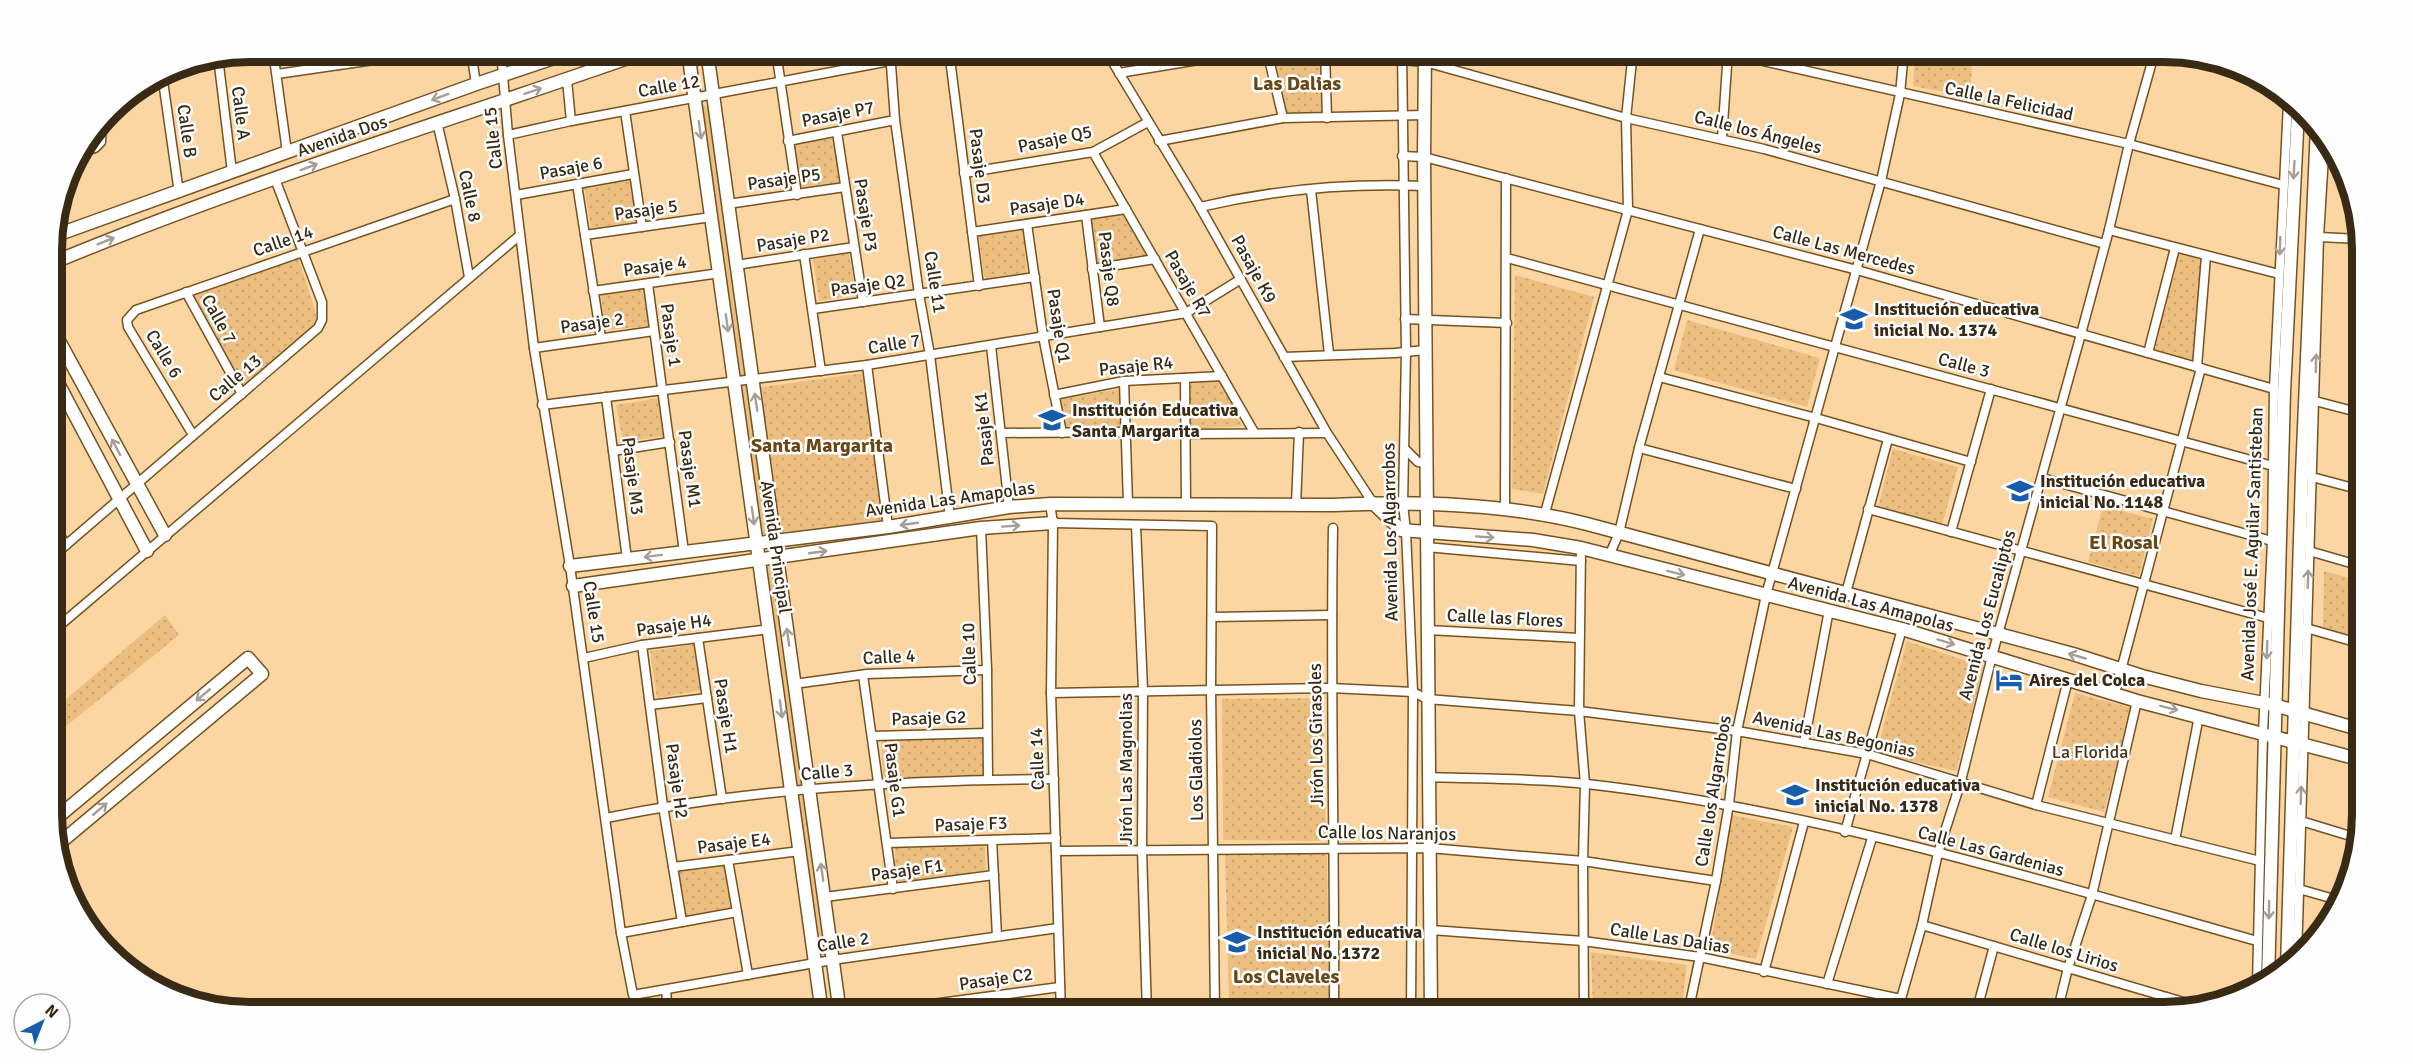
<svg xmlns="http://www.w3.org/2000/svg" width="2413" height="1064" font-family="Signika,sans-serif">
	<defs>
		<pattern id="park-dots" width="8" height="8" patternUnits="userSpaceOnUse" patternTransform="scale(1.5)"><rect width="8" height="8" fill="#ecbf81"/><path d="M2 2h.1M6 6h.1" fill="none" stroke="#cba46f" stroke-width="1.8" stroke-linecap="round"/></pattern>
	</defs>
	<rect width="100%" height="100%" fill="#fcd6a2"/>
	<g fill="#ecbf81">
		<polygon points="704,105 710,107 746,374 743,376 738,374 700,108"/>
		<polygon points="742,384 747,384 768,534 765,535 760,533 740,386"/>
		<polygon points="768,564 772,565 804,783 802,787 796,787 765,566"/>
		<polygon points="802,796 806,798 827,955 819,956 798,798"/>
	</g>
	<g fill="url(#park-dots)">
		<polygon points="1295,51 1320,51 1323,113 1285,114 1272,55"/>
		<polygon points="1915,51 1972,51 1971,97 1913,86"/>
		<polygon points="836,138 842,182 840,185 799,188 794,143"/>
		<polygon points="629,178 637,222 591,228 584,187"/>
		<polygon points="1124,213 1147,254 1146,257 1096,264 1091,220 1093,218"/>
		<polygon points="1023,228 1027,275 987,279 984,276 979,237 983,233"/>
		<polygon points="2178,252 2202,260 2193,363 2149,349"/>
		<polygon points="849,253 856,295 819,301 813,259"/>
		<polygon points="294,256 299,259 316,314 316,323 243,386 239,384 193,298 196,291"/>
		<polygon points="1515,275 1594,297 1543,494 1512,489"/>
		<polygon points="645,289 650,326 605,330 601,295"/>
		<polygon points="1687,320 1820,358 1807,407 1674,370"/>
		<polygon points="863,373 882,520 776,533 754,388"/>
		<polygon points="1191,380 1221,380 1242,426 1191,429 1189,427"/>
		<polygon points="1120,389 1122,429 1065,430 1059,399"/>
		<polygon points="659,398 664,436 623,442 616,405"/>
		<polygon points="1893,449 1958,467 1942,525 1878,507"/>
		<polygon points="2103,506 2153,519 2139,576 2088,562"/>
		<polygon points="2324,571 2361,581 2361,638 2323,628"/>
		<polygon points="165,615 179,635 65,727 52,711"/>
		<polygon points="1907,641 1984,667 1956,771 1876,753"/>
		<polygon points="696,644 703,690 657,698 650,651"/>
		<polygon points="2075,693 2132,708 2104,812 2048,797"/>
		<polygon points="1323,698 1326,841 1223,840 1222,699"/>
		<polygon points="984,738 984,775 886,778 883,775 881,742 884,740"/>
		<polygon points="1732,815 1793,827 1756,959 1710,949"/>
		<polygon points="985,844 986,870 899,883 895,865 895,848"/>
		<polygon points="1327,853 1329,1005 1229,1008 1225,855"/>
		<polygon points="725,864 732,909 686,916 678,869"/>
		<polygon points="1591,952 1687,965 1681,1013 1593,1013"/>
	</g>
	<g fill="none" stroke-linecap="round" stroke-linejoin="round">
		<defs>
			<g id="street">
				<polyline points="273,51 287,152"/>
				<polyline points="471,51 476,84"/>
				<polyline points="501,51 508,135 534,348 570,566 621,933 633,995 832,960 1058,928"/>
				<polyline points="776,51 797,195"/>
				<polyline points="890,51 895,120 919,294 930,355 950,518"/>
				<polyline points="949,51 979,286"/>
				<polyline points="1106,51 1200,207 1327,433 1373,503"/>
				<polyline points="1267,51 1283,118"/>
				<polyline points="1325,51 1327,118"/>
				<polyline points="1402,51 1406,352 1403,504 1406,531 1413,692 1411,1013"/>
				<polyline points="1728,53 2129,144 2283,185"/>
				<polyline points="218,57 232,172"/>
				<polyline points="1402,60 1425,62 1626,118 1764,149 2105,244"/>
				<polyline points="1119,73 1253,51"/>
				<polyline points="162,74 179,193"/>
				<polyline points="277,74 436,51"/>
				<polyline points="567,80 571,121"/>
				<polyline points="625,111 642,227"/>
				<polyline points="437,122 455,199 469,277"/>
				<polyline points="837,132 863,302"/>
				<polyline points="508,135 571,121 943,51"/>
				<polyline points="1722,139 1728,51"/>
				<polyline points="788,141 895,120"/>
				<polyline points="1159,141 1283,118 1425,115"/>
				<polyline points="1093,152 1254,432"/>
				<polyline points="78,153 95,148 101,142 102,122"/>
				<polyline points="1402,156 1424,157 1857,270 2274,389"/>
				<polyline points="964,173 1093,152 1148,122"/>
				<polyline points="577,184 601,338"/>
				<polyline points="1311,190 1329,354"/>
				<polyline points="516,195 633,174"/>
				<polyline points="728,204 845,187"/>
				<path d="M1200,207c72,-17 150,-24 224,-21"/>
				<polyline points="1086,215 1100,327"/>
				<polyline points="1027,224 1043,336 1062,433"/>
				<polyline points="2109,230 2279,274"/>
				<polyline points="972,232 1126,209"/>
				<polyline points="585,235 711,217"/>
				<polyline points="2319,237 2360,239"/>
				<polyline points="804,254 821,371"/>
				<polyline points="1507,258 2273,466"/>
				<polyline points="736,265 854,247"/>
				<polyline points="1092,269 1155,259"/>
				<polyline points="648,284 684,552"/>
				<polyline points="593,291 720,273"/>
				<polyline points="186,292 242,394"/>
				<polyline points="813,309 1035,277"/>
				<polyline points="1405,319 1507,323"/>
				<polyline points="991,346 1009,507"/>
				<polyline points="534,348 654,331"/>
				<polyline points="2148,353 2175,248"/>
				<polyline points="1284,357 1395,353 1425,350"/>
				<polyline points="867,365 888,527"/>
				<polyline points="2197,367 2206,256"/>
				<polyline points="1659,377 1816,418 1971,462"/>
				<polyline points="1185,378 1186,504"/>
				<polyline points="1124,381 1128,504"/>
				<polyline points="1054,395 1124,381 1222,376"/>
				<polyline points="606,397 627,559"/>
				<polyline points="2315,401 2361,413"/>
				<polyline points="542,405 867,365 1186,313 1241,279"/>
				<polyline points="1001,433 1126,432"/>
				<polyline points="1185,434 1327,433"/>
				<polyline points="193,435 128,327 127,320 136,310 455,199"/>
				<polyline points="1639,448 1796,489"/>
				<polyline points="1405,449 1418,462 1426,463"/>
				<polyline points="613,451 670,442"/>
				<polyline points="2312,477 2361,490"/>
				<polyline points="2042,478 2272,541"/>
				<polyline points="1050,504 1053,523 1051,693 1061,1013"/>
				<polyline points="1296,505 1299,432"/>
				<polyline points="1505,509 1506,178"/>
				<polyline points="1868,509 2268,618"/>
				<polyline points="1545,513 1628,210 1626,118 1633,51"/>
				<polyline points="52,522 66,545"/>
				<polyline points="1053,523 1212,526 1211,689 1215,1013"/>
				<polyline points="1136,526 1143,690 1142,850 1147,1013"/>
				<polyline points="981,528 987,670 988,779"/>
				<path d="M1333,528c-3,162 2,323 1,485"/>
				<polyline points="1951,532 1991,389"/>
				<polyline points="1426,547 1581,561"/>
				<polyline points="1581,548 1579,711 1585,784 1583,861 1584,1013"/>
				<polyline points="2309,551 2361,566"/>
				<polyline points="1609,556 1619,533 1639,448 1700,229"/>
				<polyline points="52,557 318,328 322,320 322,302 275,179"/>
				<polyline points="1846,593 1888,439"/>
				<polyline points="1213,617 1332,615"/>
				<polyline points="2306,628 2362,644"/>
				<polyline points="1428,630 1579,638"/>
				<polyline points="52,632 520,235"/>
				<polyline points="698,638 722,799"/>
				<polyline points="642,645 663,806 682,922"/>
				<polyline points="584,658 642,645 770,629"/>
				<polyline points="863,675 893,889"/>
				<polyline points="794,684 867,674 987,670"/>
				<polyline points="1051,693 1331,688 1413,692 1427,699 1579,711 1737,731 1867,754 2036,805 2260,861"/>
				<polyline points="2115,693 2201,368"/>
				<polyline points="650,705 707,698"/>
				<polyline points="873,736 987,733"/>
				<polyline points="1804,743 1829,610"/>
				<path d="M1428,777c53,2 107,1 159,7 228,26 450,95 670,157"/>
				<polyline points="2036,805 2068,680"/>
				<path d="M606,818c146,-30 298,-38 448,-39"/>
				<polyline points="2301,821 2357,838"/>
				<polyline points="1845,832 1902,629"/>
				<polyline points="992,840 997,936"/>
				<polyline points="2175,840 2199,716"/>
				<polyline points="887,843 1056,838"/>
				<polyline points="1056,851 1429,848 1583,861 1716,881"/>
				<polyline points="728,860 748,975"/>
				<polyline points="673,867 800,851"/>
				<polyline points="2299,889 2341,901"/>
				<polyline points="825,897 994,875"/>
				<polyline points="1922,925 2197,1006"/>
				<polyline points="1431,930 1583,941 1700,957 1901,999"/>
				<polyline points="621,933 737,912"/>
				<polyline points="2297,958 2319,237 2325,139"/>
				<polyline points="1764,972 1804,822"/>
				<polyline points="1827,984 1872,838"/>
				<polyline points="2257,985 2263,733 2272,541 2274,389 2288,103"/>
				<polyline points="666,990 668,1013"/>
				<polyline points="655,1013 668,1009"/>
				<polyline points="865,1013 1060,987"/>
				<polyline points="1688,1013 1716,881 1729,804 1737,731 1766,595 1881,181 1900,94 1904,51"/>
				<polyline points="1897,1013 1922,925 1938,853 1961,781 1992,656 2081,334 2109,230 2129,144 2155,51"/>
				<polyline points="1976,1013 1994,946"/>
				<polyline points="2057,1013 2068,968 2092,895 2137,701"/>
				<polyline points="2163,1013 2166,997"/>
			</g>
			<g id="secondary">
				<polyline points="688,51 822,1013"/>
				<polyline points="707,51 840,1013"/>
				<polyline points="1425,51 1424,157 1431,1013"/>
				<polyline points="51,237 476,84 575,51"/>
				<path d="M52,263c195,-81 397,-142 596,-212"/>
				<polyline points="52,328 165,535"/>
				<polyline points="52,372 147,551"/>
				<polyline points="1373,503 1401,530 1533,540 1581,548 1902,629 2137,701 2362,760"/>
				<path d="M570,566l318,-39 121,-20 41,-3 283,1c84,-4 172,-2 254,19l486,130 69,22 59,15 73,14 88,25"/>
				<polyline points="573,586 981,528 1053,523"/>
				<polyline points="53,821 248,658 262,674 55,847"/>
				<polyline points="2287,967 2302,474 2317,126"/>
				<polyline points="2268,981 2284,392 2298,111"/>
			</g>
		</defs>
		<use href="#street" stroke="#745321" stroke-width="11"/>
		<use href="#secondary" stroke="#745321" stroke-width="15"/>
		<use href="#street" stroke="#fff" stroke-width="8"/>
		<use href="#secondary" stroke="#fff" stroke-width="12"/>
	</g>
	<defs><path id="oneway-shaft" d="M-6 0H5M1.5-3L5.5 0L1.5 3" fill="none" stroke-width="1.6" stroke-linecap="round" stroke-linejoin="round" transform="scale(1.5)"/></defs>
	<g stroke="#a59f96">
		<use href="#oneway-shaft" transform="translate(533 91) rotate(-19)"/>
		<use href="#oneway-shaft" transform="translate(440 97) rotate(160)"/>
		<use href="#oneway-shaft" transform="translate(700 130) rotate(82)"/>
		<use href="#oneway-shaft" transform="translate(309 167) rotate(-20)"/>
		<use href="#oneway-shaft" transform="translate(2294 170) rotate(93)"/>
		<use href="#oneway-shaft" transform="translate(106 241) rotate(-22)"/>
		<use href="#oneway-shaft" transform="translate(2280 246) rotate(92)"/>
		<use href="#oneway-shaft" transform="translate(727 323) rotate(82)"/>
		<use href="#oneway-shaft" transform="translate(2316 363) rotate(-89)"/>
		<use href="#oneway-shaft" transform="translate(756 402) rotate(-98)"/>
		<use href="#oneway-shaft" transform="translate(116 447) rotate(-118)"/>
		<use href="#oneway-shaft" transform="translate(753 516) rotate(82)"/>
		<use href="#oneway-shaft" transform="translate(909 524) rotate(172)"/>
		<use href="#oneway-shaft" transform="translate(1011 526) rotate(-4)"/>
		<use href="#oneway-shaft" transform="translate(1485 537) rotate(4)"/>
		<use href="#oneway-shaft" transform="translate(818 552) rotate(-8)"/>
		<use href="#oneway-shaft" transform="translate(653 556) rotate(173)"/>
		<use href="#oneway-shaft" transform="translate(1676 573) rotate(14)"/>
		<use href="#oneway-shaft" transform="translate(2308 579) rotate(-88)"/>
		<use href="#oneway-shaft" transform="translate(788 637) rotate(-98)"/>
		<use href="#oneway-shaft" transform="translate(1946 642) rotate(17)"/>
		<use href="#oneway-shaft" transform="translate(2267 650) rotate(92)"/>
		<use href="#oneway-shaft" transform="translate(2077 656) rotate(-164)"/>
		<use href="#oneway-shaft" transform="translate(203 695) rotate(140)"/>
		<use href="#oneway-shaft" transform="translate(2169 708) rotate(14)"/>
		<use href="#oneway-shaft" transform="translate(781 709) rotate(82)"/>
		<use href="#oneway-shaft" transform="translate(2301 795) rotate(-88)"/>
		<use href="#oneway-shaft" transform="translate(100 809) rotate(-40)"/>
		<use href="#oneway-shaft" transform="translate(822 872) rotate(-98)"/>
		<use href="#oneway-shaft" transform="translate(2269 910) rotate(91)"/>
	</g>
	<defs>
		<symbol id="school-bare" viewBox="-9 -9 18 18"><path d="M0-5L7-2L0 1L-7-2ZM-4 1L0 2.5L4 1V4Q0 6-4 4Z" fill="#175dac" stroke="#fefefe" stroke-width="2.5" paint-order="stroke"/></symbol>
		<symbol id="hotel-bare" viewBox="-9 -9 18 18"><path d="M-6-4.5h1.5V1H6V5H4.5V3h-9V5H-6ZM-4 0a1.8 1.8 0 1 1 3.6 0ZM.5 0V-2.5h3Q6-2.5 6 0Z" fill="#175dac" stroke="#fefefe" stroke-width="2.5" paint-order="stroke"/></symbol>
	</defs>
	<g fill-rule="evenodd">
		<use href="#school-bare" x="1835" y="300" width="38" height="38"/>
		<use href="#school-bare" x="1033" y="401" width="38" height="38"/>
		<use href="#school-bare" x="2001" y="472" width="38" height="38"/>
		<use href="#hotel-bare" x="1990" y="661" width="38" height="38"/>
		<use href="#school-bare" x="1776" y="776" width="38" height="38"/>
		<use href="#school-bare" x="1218" y="923" width="38" height="38"/>
	</g>
	<g text-anchor="middle" dominant-baseline="central" stroke-width="5" stroke-linejoin="round" paint-order="stroke">
		<g font-size="18" fill="#382a15" stroke="#fefefe">
			<text transform="translate(669 86) rotate(-10)">Calle 12</text>
			<text transform="translate(2009 101) rotate(12)">Calle la Felicidad</text>
			<text transform="translate(241 113) rotate(83)">Calle A</text>
			<text transform="translate(838 114) rotate(-11)">Pasaje P7</text>
			<text transform="translate(187 131) rotate(82)">Calle B</text>
			<text transform="translate(1758 132) rotate(14)">Calle los Ángeles</text>
			<text transform="translate(342 136) rotate(-19)">Avenida Dos</text>
			<text transform="translate(493 138) rotate(-96)">Calle 15</text>
			<text transform="translate(1055 139) rotate(-12)">Pasaje Q5</text>
			<text transform="translate(980 166) rotate(83)">Pasaje D3</text>
			<text transform="translate(571 168) rotate(-10)">Pasaje 6</text>
			<text transform="translate(784 179) rotate(-8)">Pasaje P5</text>
			<text transform="translate(470 196) rotate(78)">Calle 8</text>
			<text transform="translate(1047 204) rotate(-8)">Pasaje D4</text>
			<text transform="translate(646 210) rotate(-8)">Pasaje 5</text>
			<text transform="translate(866 215) rotate(81)">Pasaje P3</text>
			<text transform="translate(793 240) rotate(-9)">Pasaje P2</text>
			<text transform="translate(283 241) rotate(-19)">Calle 14</text>
			<text transform="translate(1844 250) rotate(15)">Calle Las Mercedes</text>
			<text transform="translate(655 266) rotate(-8)">Pasaje 4</text>
			<text transform="translate(1109 269) rotate(83)">Pasaje Q8</text>
			<text transform="translate(1254 269) rotate(61)">Pasaje K9</text>
			<text transform="translate(935 282) rotate(81)">Calle 11</text>
			<text transform="translate(1188 284) rotate(60)">Pasaje R7</text>
			<text transform="translate(868 285) rotate(-8)">Pasaje Q2</text>
			<text transform="translate(219 319) rotate(61)">Calle 7</text>
			<text transform="translate(592 323) rotate(-8)">Pasaje 2</text>
			<text transform="translate(1059 326) rotate(81)">Pasaje Q1</text>
			<text transform="translate(671 335) rotate(82)">Pasaje 1</text>
			<text transform="translate(894 344) rotate(-9)">Calle 7</text>
			<text transform="translate(164 354) rotate(59)">Calle 6</text>
			<text transform="translate(1964 365) rotate(15)">Calle 3</text>
			<text transform="translate(1136 366) rotate(-6)">Pasaje R4</text>
			<text transform="translate(235 378) rotate(-40)">Calle 13</text>
			<text transform="translate(984 429) rotate(-96)">Pasaje K1</text>
			<text transform="translate(690 469) rotate(82)">Pasaje M1</text>
			<text transform="translate(633 476) rotate(83)">Pasaje M3</text>
			<text transform="translate(950 499) rotate(-8)">Avenida Las Amapolas</text>
			<text transform="translate(1390 532) rotate(-91)">Avenida Los Algarrobos</text>
			<text transform="translate(2252 544) rotate(-88)">Avenida José E. Aguilar Santisteban</text>
			<text transform="translate(776 547) rotate(82)">Avenida Principal</text>
			<text transform="translate(1871 604) rotate(15)">Avenida Las Amapolas</text>
			<text transform="translate(594 612) rotate(81)">Calle 15</text>
			<text transform="translate(1987 615) rotate(-75)">Avenida Los Eucaliptos</text>
			<text transform="translate(1505 618) rotate(3)">Calle las Flores</text>
			<text transform="translate(674 625) rotate(-8)">Pasaje H4</text>
			<text transform="translate(969 654) rotate(-92)">Calle 10</text>
			<text transform="translate(889 657) rotate(-3)">Calle 4</text>
			<text transform="translate(726 716) rotate(81)">Pasaje H1</text>
			<text transform="translate(929 718) rotate(-2)">Pasaje G2</text>
			<text transform="translate(1834 734) rotate(12)">Avenida Las Begonias</text>
			<text transform="translate(1316 735) rotate(-91)">Jirón Los Girasoles</text>
			<text transform="translate(1037 759) rotate(-92)">Calle 14</text>
			<text transform="translate(1126 769) rotate(-90)">Jirón Las Magnolias</text>
			<text transform="translate(1196 770) rotate(-91)">Los Gladiolos</text>
			<text transform="translate(827 772) rotate(-5)">Calle 3</text>
			<text transform="translate(895 780) rotate(83)">Pasaje G1</text>
			<text transform="translate(677 781) rotate(82)">Pasaje H2</text>
			<text transform="translate(1713 791) rotate(-81)">Calle los Algarrobos</text>
			<text transform="translate(971 824) rotate(-2)">Pasaje F3</text>
			<text transform="translate(1387 833) rotate(1)">Calle los Naranjos</text>
			<text transform="translate(734 843) rotate(-7)">Pasaje E4</text>
			<text transform="translate(1991 851) rotate(15)">Calle Las Gardenias</text>
			<text transform="translate(907 870) rotate(-8)">Pasaje F1</text>
			<text transform="translate(1670 938) rotate(9)">Calle Las Dalias</text>
			<text transform="translate(843 942) rotate(-9)">Calle 2</text>
			<text transform="translate(2064 950) rotate(17)">Calle los Lirios</text>
			<text transform="translate(996 979) rotate(-8)">Pasaje C2</text>
		</g>
		<g font-size="18" font-weight="bold" fill="#382a15" stroke="#fefefe" text-anchor="start">
			<text x="1874" y="309">Institución educativa<tspan x="1874" dy="21">inicial No. 1374</tspan></text>
			<text x="1072" y="410">Institución Educativa<tspan x="1072" dy="21">Santa Margarita</tspan></text>
			<text x="2040" y="481">Institución educativa<tspan x="2040" dy="21">inicial No. 1148</tspan></text>
			<text x="2029" y="680">Aires del Colca</text>
			<text x="1815" y="785">Institución educativa<tspan x="1815" dy="21">inicial No. 1378</tspan></text>
			<text x="1257" y="932">Institución educativa<tspan x="1257" dy="21">inicial No. 1372</tspan></text>
		</g>
		<g font-size="18" fill="#483313" stroke="#fefefe">
			<text x="2090" y="752">La Florida</text>
		</g>
		<g font-size="20" font-weight="bold" fill="#674713" stroke="#fefefe">
			<text x="1297" y="83">Las Dalias</text>
			<text x="822" y="445">Santa Margarita</text>
			<text x="2124" y="542">El Rosal</text>
			<text x="1286" y="976">Los Claveles</text>
		</g>
	</g>
	<path d="M0 0H2413V1064H0ZM250 62H2164A188 188 0 0 1 2352 250V814A188 188 0 0 1 2164 1002H250A188 188 0 0 1 62 814V250A188 188 0 0 1 250 62Z" fill="#fefefe" fill-rule="evenodd"/>
	<path fill="none" stroke="#382a15" stroke-width="8" d="M250 62H2164A188 188 0 0 1 2352 250V814A188 188 0 0 1 2164 1002H250A188 188 0 0 1 62 814V250A188 188 0 0 1 250 62Z"/>
	<g transform="translate(42 1022) rotate(42)"><circle r="28" fill="#fefefe" stroke="#afa9a1" stroke-width="1.5"/>
	<path d="M0-4.5L10 22L0 15L-10 22Z" fill="#175dac"/>
	<text y="-9" font-size="16" font-weight="bold" text-anchor="middle" fill="#382a15">N</text>
	</g>
</svg>
